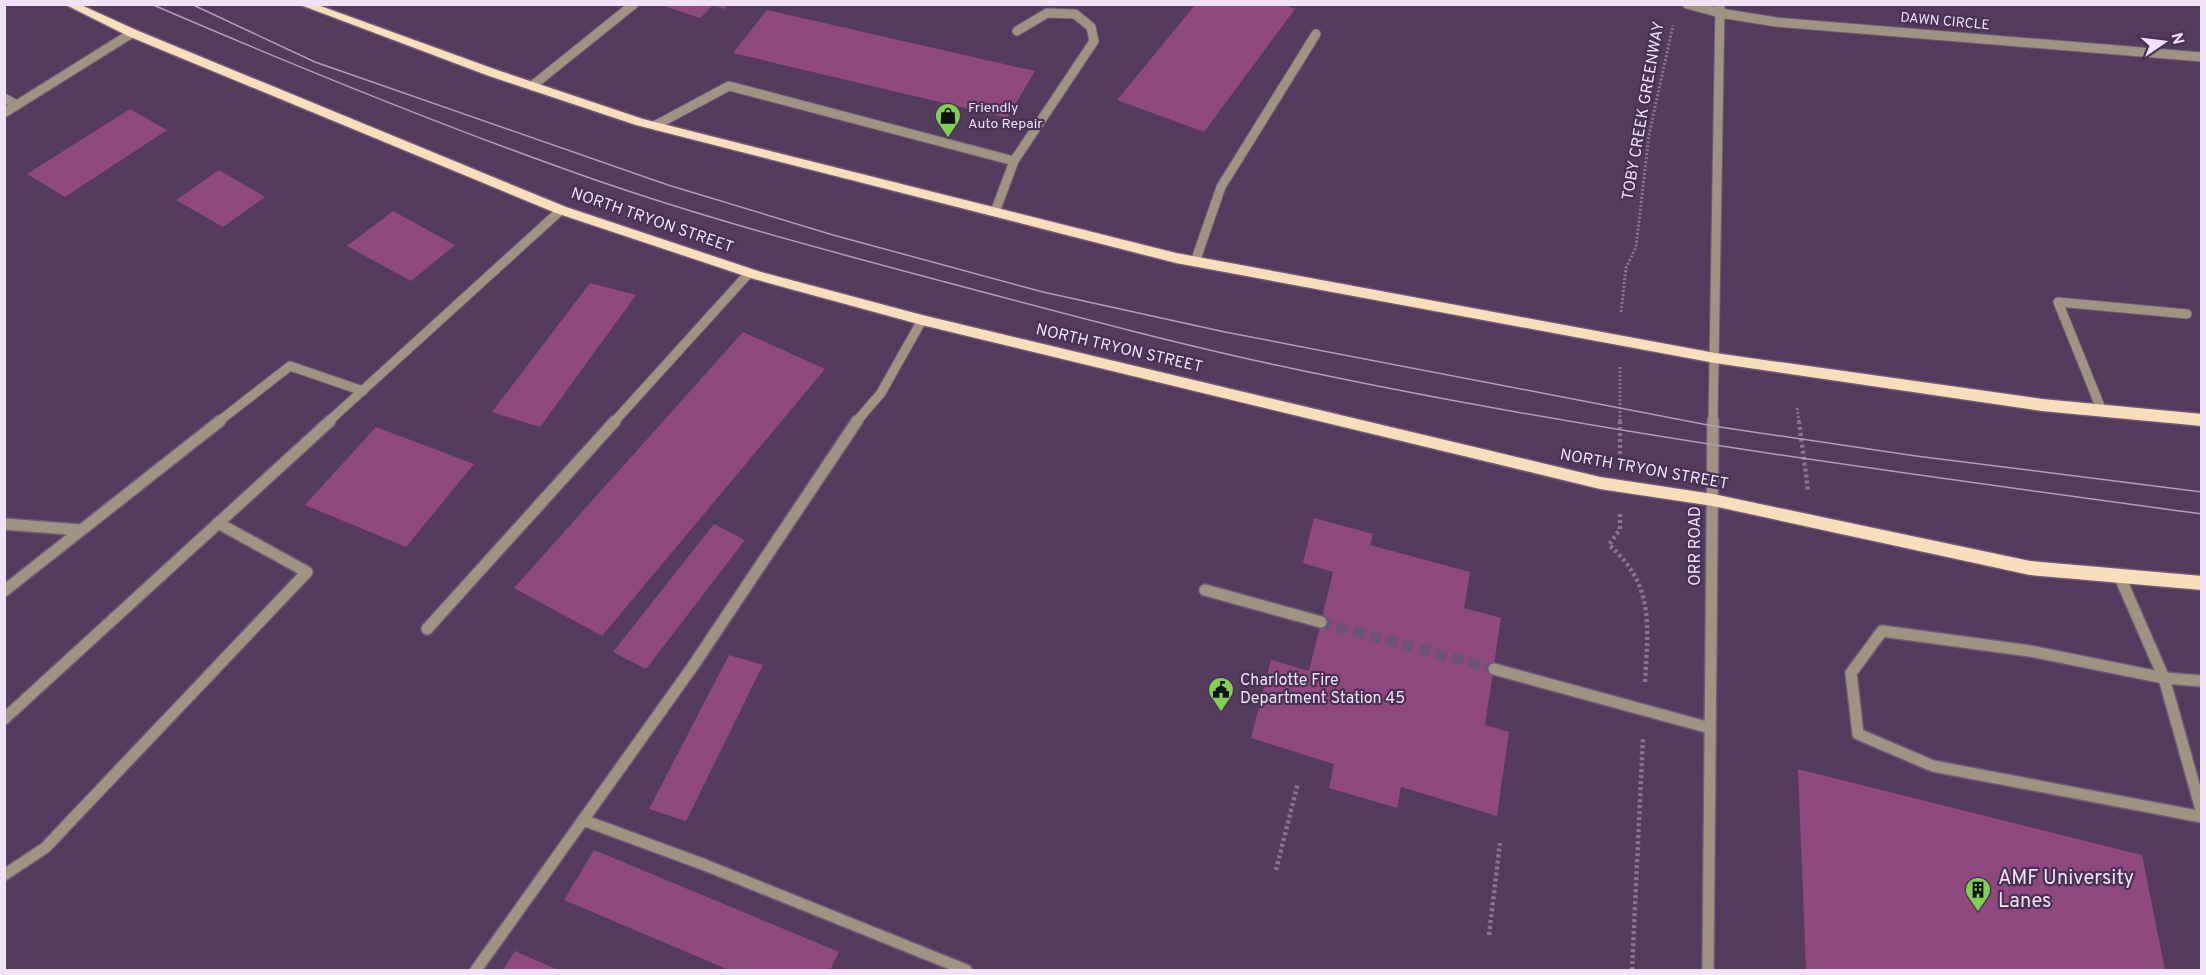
<svg xmlns="http://www.w3.org/2000/svg" width="2206" height="975" font-family="Overpass,sans-serif">
	<rect width="100%" height="100%" fill="#543b5e"/>
	<g fill="#8f4880">
		<polygon points="659,4 729,4 724,9 713,5 700,18"/>
		<polygon points="1196,4 1283,4 1295,9 1204,132 1117,100"/>
		<polygon points="767,10 1035,71 1007,118 733,53"/>
		<polygon points="130,109 167,130 65,197 27,174"/>
		<polygon points="219,170 265,197 223,227 176,200"/>
		<polygon points="393,211 455,245 411,281 347,246"/>
		<polygon points="590,283 636,295 540,427 492,412"/>
		<polygon points="743,332 825,369 602,636 514,588"/>
		<polygon points="376,427 474,464 406,547 305,505"/>
		<polygon points="1314,518 1373,534 1370,545 1470,572 1464,608 1501,618 1485,725 1509,732 1497,816 1401,787 1397,808 1329,788 1334,764 1251,738 1271,660 1309,671 1333,572 1303,563"/>
		<polygon points="714,524 745,540 646,669 613,652"/>
		<polygon points="729,655 763,665 686,821 649,809"/>
		<polygon points="1798,769 2142,855 2165,970 1806,970"/>
		<polygon points="594,850 839,952 830,970 729,970 564,900"/>
		<polygon points="515,951 558,970 503,970"/>
	</g>
	<g fill="none" stroke-linecap="round" stroke-linejoin="round">
		<polyline stroke="#6c5475" stroke-width="11" stroke-dasharray="11 6" stroke-linecap="butt" points="1321,622 1494,669"/>
		<defs>
			<g id="minor-far1">
				<polyline points="1687,4 1720,13 1776,22 2202,57"/>
				<polyline points="532,86 634,4"/>
				<polyline points="4,98 17,105"/>
				<polyline points="4,113 132,33"/>
				<polyline points="656,125 729,86 1014,161 995,212"/>
				<polyline points="1014,161 1094,41 1091,27 1075,14 1047,13 1017,31"/>
				<polyline points="1195,262 1221,187 1316,34"/>
				<polyline points="2102,411 2058,302 2187,314"/>
				<polyline points="218,422 290,366 363,391"/>
				<polyline points="328,422 561,210"/>
				<polyline points="614,422 749,273"/>
				<polyline points="856,422 881,393 922,320"/>
				<polyline points="1713,422 1720,4"/>
			</g>
			<g id="minor">
				<polyline points="4,524 81,530"/>
				<polyline points="2119,575 2164,678 2202,813"/>
				<polyline points="1205,590 1321,622"/>
				<polyline points="4,591 220,421"/>
				<polyline points="427,629 615,421"/>
				<polyline points="1494,669 1710,728"/>
				<polyline points="2202,681 2164,678 2030,651 1882,631 1851,673 1858,734 1933,766 2202,817"/>
				<polyline points="4,719 330,421"/>
				<polyline points="583,820 705,865 966,970"/>
				<polyline points="4,875 45,848 307,572 218,523"/>
				<polyline points="476,970 693,666 857,421"/>
				<polyline points="1708,970 1713,421"/>
			</g>
			<g id="major">
				<polygon points="64,4 79,4 136,30 566,207 761,272 922,315 1600,477 1713,494 2030,561 2202,576 2202,590 2030,575 1713,506 1600,489 922,325 754,279 556,213 128,36"/>
				<polygon points="298,4 315,4 497,70 643,119 1176,253 1715,353 2042,399 2202,414 2202,426 2042,411 1715,363 1176,263 636,125 489,76"/>
			</g>
		</defs>
		<use href="#minor-far1" stroke="#70597a" stroke-width="11"/>
		<use href="#minor" stroke="#70597a" stroke-width="14"/>
		<use href="#major" stroke="#70597a" stroke-width="3"/>
		<g stroke="#8a7493" stroke-width="3" stroke-dasharray="2 2" stroke-linecap="butt">
			<polyline points="1621,312 1626,268 1636,247 1649,135 1673,25"/>
			<polyline points="1620,367 1620,422"/>
			<polyline points="1797,408 1799,422"/>
		</g>
		<g stroke="#8a7493" stroke-width="4.5" stroke-dasharray="3 3" stroke-linecap="butt">
			<polyline points="1620,421 1620,459"/>
			<polyline points="1799,421 1808,490"/>
			<path d="M1620,514v15l-11,16c46,40 39,81 36,137"/>
			<polyline points="1276,870 1298,783"/>
			<polyline points="1489,935 1500,843"/>
			<polyline points="1632,970 1643,737"/>
		</g>
		<use href="#minor-far1" stroke="#a09382" stroke-width="9"/>
		<use href="#minor" stroke="#a09382" stroke-width="11"/>
		<use href="#major" fill="#f8deba" fill-rule="evenodd"/>
		<g stroke="#b19eb9" stroke-width="1.5">
			<path d="M151,4c144,62 288,121 436,173 117,41 238,73 358,105 110,29 220,59 331,83 306,66 616,107 926,149"/>
			<polyline points="191,4 315,62 668,185 833,235 1043,292 1225,332 1713,426 1916,456 2202,492"/>
		</g>
	</g>
	<defs>
		<symbol id="shop-pin" viewBox="-11 -11 22 30"><path d="M0 17L-7.5 6A9.5 9.5 0 1 1 7.5 6Z" fill="#80d052" stroke="#493153"/><path d="M-5-2.5h2.3a2.7 3.5 0 0 1 5.4 0H5L5.5 6h-11ZM-1.5-2.5h3a1.5 2.3 0 0 0-3 0Z" fill="#111"/></symbol>
		<symbol id="civic-pin" viewBox="-11 -11 22 30"><path d="M0 17L-7.5 6A9.5 9.5 0 1 1 7.5 6Z" fill="#80d052" stroke="#493153"/><path d="M-.6-6.5H3V-4.5H.6V-3L4-1V1h2V6H-6V1h2V-1L-.6-3ZM-1.2 2.5V6h2.4V2.5Z" fill="#111"/></symbol>
		<symbol id="building-pin" viewBox="-11 -11 22 30"><path d="M0 17L-7.5 6A9.5 9.5 0 1 1 7.5 6Z" fill="#80d052" stroke="#493153"/><path d="M-4-6H4V6H1V3H-1V6H-4ZM-2.5-4.3h1.7v1.8h-1.7ZM.8-4.3h1.7v1.8H.8ZM-2.5-1h1.7V.8h-1.7ZM.8-1h1.7V.8H.8Z" fill="#111"/></symbol>
	</defs>
	<g fill-rule="evenodd">
		<use href="#shop-pin" x="933" y="101" width="30" height="40"/>
		<use href="#civic-pin" x="1206" y="675" width="30" height="40"/>
		<use href="#building-pin" x="1963" y="875" width="30" height="40"/>
	</g>
	<g text-anchor="middle" dominant-baseline="central" stroke-width="4.5" stroke-linejoin="round" paint-order="stroke">
		<g font-size="14" fill="#f1e2f8" stroke="#493153">
			<text transform="translate(1945 22) rotate(5)">DAWN CIRCLE</text>
		</g>
		<g font-size="14" fill="#f1e2f8" stroke="#493153" text-anchor="start">
			<text x="968" y="108">Friendly<tspan x="968" dy="16">Auto Repair</tspan></text>
		</g>
		<g font-size="16" fill="#f1e2f8" stroke="#493153">
			<text transform="translate(1644 111) rotate(-80)">TOBY CREEK GREENWAY</text>
			<text transform="translate(652 221) rotate(19)">NORTH TRYON STREET</text>
			<text transform="translate(1119 349) rotate(13)">NORTH TRYON STREET</text>
			<text transform="translate(1644 470) rotate(10)">NORTH TRYON STREET</text>
			<text transform="translate(1696 546) rotate(-90)">ORR ROAD</text>
		</g>
		<g font-size="16" fill="#f1e2f8" stroke="#493153" text-anchor="start">
			<text x="1240" y="681">Charlotte Fire<tspan x="1240" dy="18">Department Station 45</tspan></text>
		</g>
		<g font-size="20" fill="#f1e2f8" stroke="#493153" text-anchor="start">
			<text x="1998" y="879">AMF University<tspan x="1998" dy="23">Lanes</tspan></text>
		</g>
	</g>
	<rect width="2206" height="975" fill="none" stroke="#f1e2f8" stroke-width="12"/>
	<g transform="translate(2164 42) rotate(76)" stroke="#493153" stroke-width="4.5" paint-order="stroke">
	<path d="M0-4.5L10 22L0 15L-10 22Z" fill="#f1e2f8"/>
	<text y="-9" font-size="16" font-weight="bold" text-anchor="middle" fill="#f1e2f8">N</text>
	</g>
</svg>
